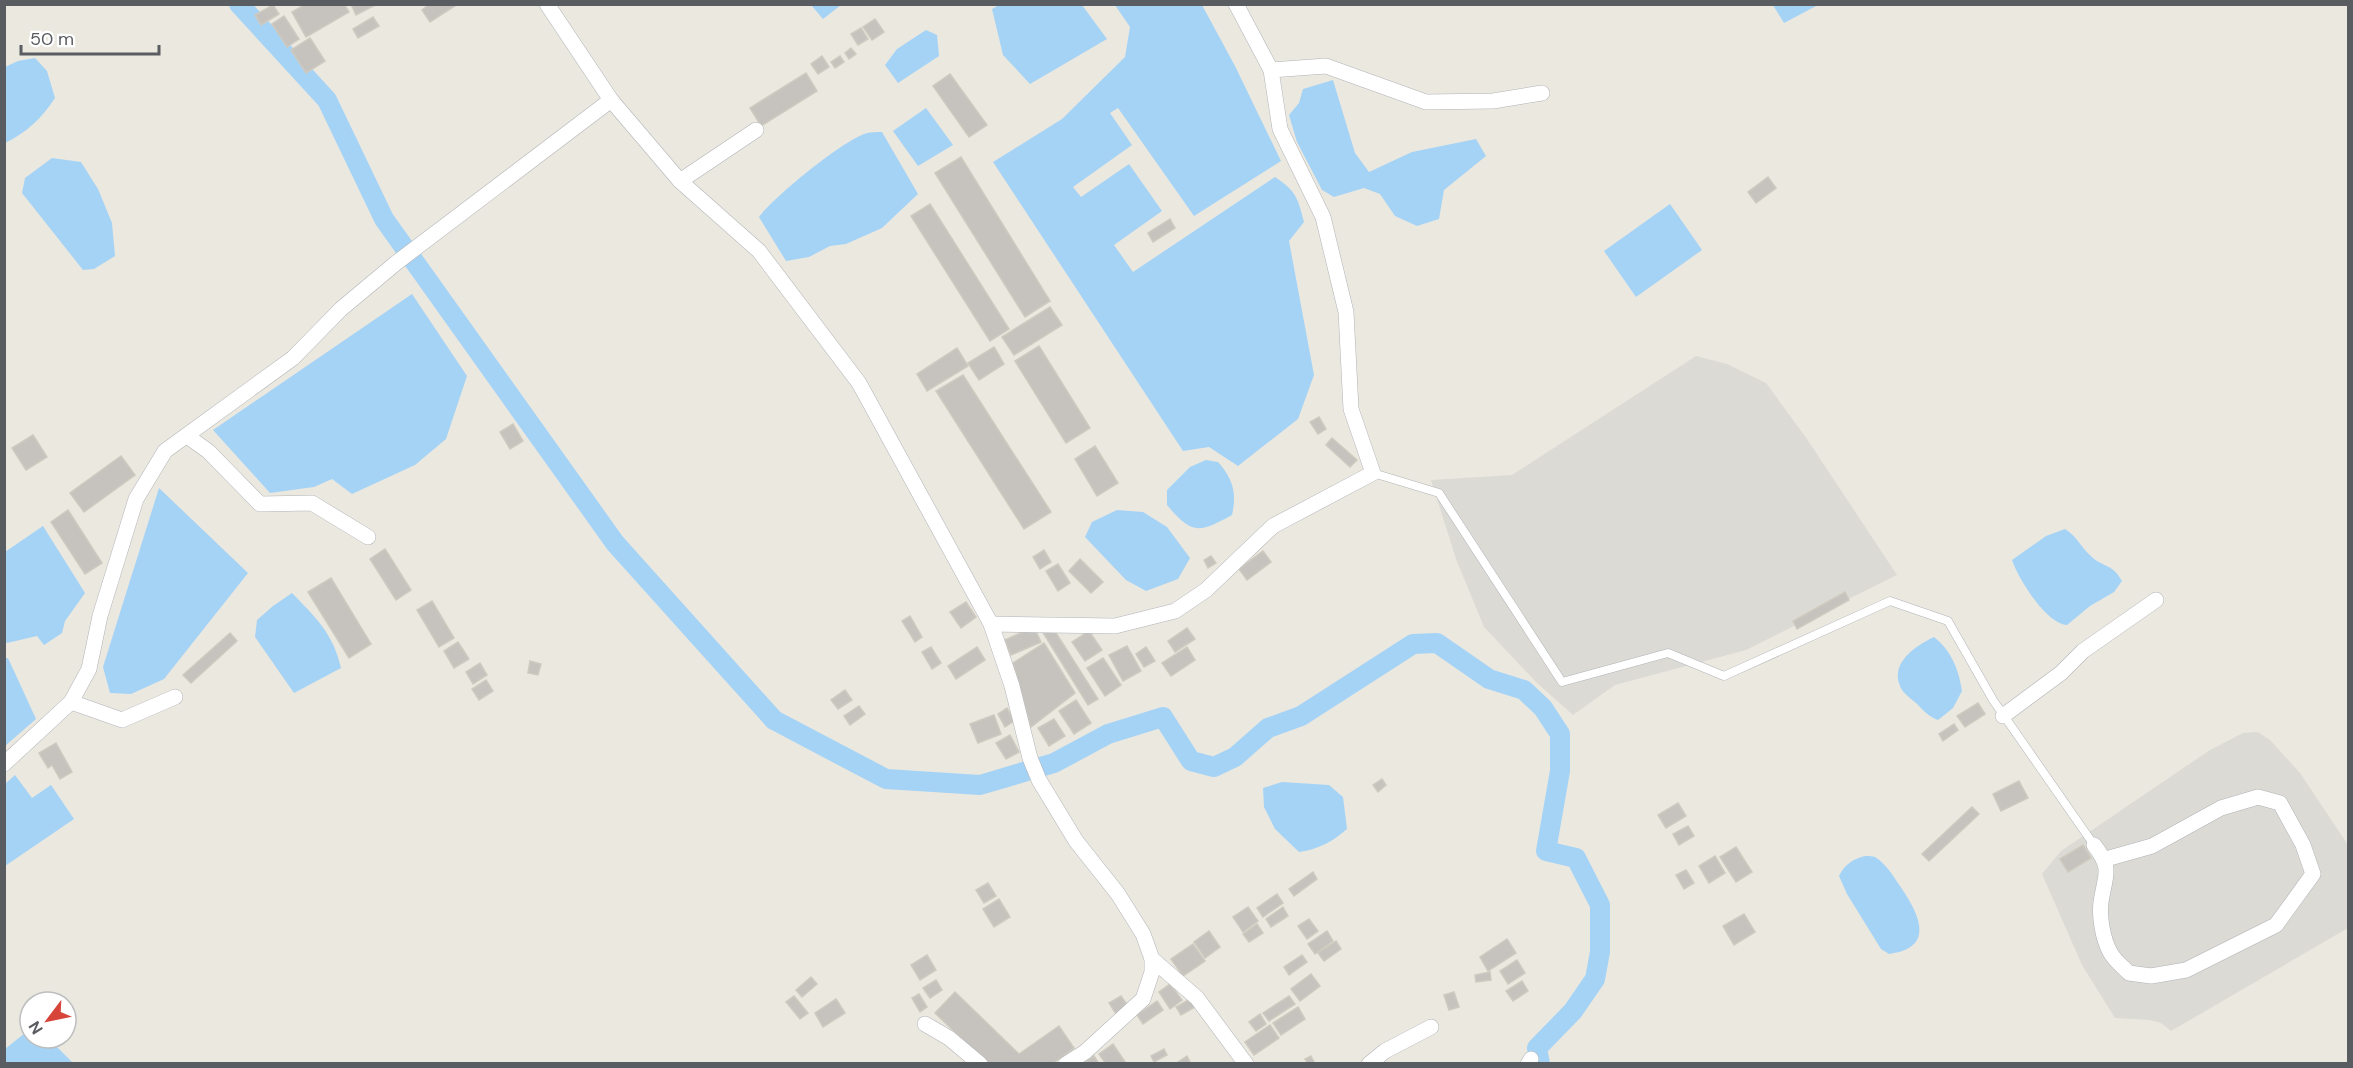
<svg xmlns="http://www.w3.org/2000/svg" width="2353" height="1068" font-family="'DM Sans',sans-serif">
	<rect width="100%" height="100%" fill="#ebe8e0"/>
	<g fill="#dcdad5">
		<polygon points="1696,356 1727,364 1766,383 1807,439 1897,575 1746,650 1615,685 1573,715 1537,683 1484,627 1456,559 1431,480 1512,475"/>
		<polygon points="2258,732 2270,740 2300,773 2348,845 2348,928 2171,1031 2161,1023 2149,1020 2115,1018 2082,965 2042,874 2061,851 2210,750 2243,733"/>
	</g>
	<g fill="#a5d3f6">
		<polygon points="811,5 841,5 823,19"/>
		<polygon points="999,5 1082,5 1107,39 1030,84 1003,55 992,9"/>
		<path d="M1115,5h87l33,61 46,95 -87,55 -76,-108 -8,5 22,32 -59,42 8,10 48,-33 33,47 -48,34 19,27 142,-95c21,14 23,21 29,45l-15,19 25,134 -16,44 -60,47 -29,-19 -26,4 -190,-289 69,-43 63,-62 5,-30z"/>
		<polygon points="1773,5 1818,5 1784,23"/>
		<polygon points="926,30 937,35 939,56 898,83 885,65 897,49"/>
		<path d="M35,58l12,13 8,27c-13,20 -29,35 -50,45v-76l13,-6z"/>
		<polygon points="1333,80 1355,153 1369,172 1412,152 1476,139 1486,156 1444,190 1439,219 1417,226 1395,216 1380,194 1364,188 1334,197 1322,190 1297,142 1289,115 1299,103 1303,89"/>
		<polygon points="926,108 953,145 918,166 893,131"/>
		<path d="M882,132l36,62 -36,34 -36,16 -16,2 -21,11 -23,4 -27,-44c16,-21 84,-77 108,-84 4,-1 10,-1 15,-1z"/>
		<polygon points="52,158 81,162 98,189 112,223 115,256 94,269 83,270 22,193 25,178"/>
		<polygon points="1670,204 1702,250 1636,297 1604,251"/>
		<polygon points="412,294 467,376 446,439 415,465 352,494 332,479 314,487 270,493 213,430"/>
		<path d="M1206,460l12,2c15,17 19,31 14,53 -33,18 -40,20 -65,-10v-15l23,-23z"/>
		<polygon points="159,488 248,573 164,679 131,694 110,693 103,667"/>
		<polygon points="1117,510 1143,512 1167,527 1190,558 1178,579 1146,591 1126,580 1085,537 1092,522"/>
		<polygon points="43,526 85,593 65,621 62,633 44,645 37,636 7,643 4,640 5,552"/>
		<path d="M2065,529c12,7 17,20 27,28 12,11 20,6 30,24l-8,11 -24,14 -23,19c-21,-1 -49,-47 -55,-65l34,-24z"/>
		<path d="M292,593c24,25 41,40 49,75l-47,25 -39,-56 2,-17 16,-14z"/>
		<path d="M1934,637c17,13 25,33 28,54l-9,17 -15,12c-9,-3 -15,-10 -22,-17 -5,-4 -14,-11 -16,-17 -10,-24 17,-41 34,-49z"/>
		<polygon points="4,658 8,658 36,719 5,746"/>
		<polygon points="15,775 32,798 51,785 74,819 5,866 5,784"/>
		<path d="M1282,782l47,3 14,12 4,32c-15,13 -28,20 -48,23l-24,-23 -11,-22 -1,-19z"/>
		<path d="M1865,856c3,0 8,0 10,1 11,6 20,22 27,32 18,27 33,59 -13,65l-8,-5 -34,-55 -8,-18c6,-12 14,-17 26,-20z"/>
		<polygon points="30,1029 30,1038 48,1038 73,1063 5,1063 5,1049"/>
	</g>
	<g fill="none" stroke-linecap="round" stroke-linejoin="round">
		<polyline stroke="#a5d3f6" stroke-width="20" points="239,4 327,100 384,219 615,543 774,720 886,779 980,785 1054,763 1108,734 1163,717 1191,761 1214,767 1235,757 1268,728 1301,716 1413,644 1437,643 1489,679 1524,690 1543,708 1560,734 1560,771 1546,851 1576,858 1600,905 1600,952 1595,979 1573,1011 1537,1048 1540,1064"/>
	</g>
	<g fill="#c6c3be" stroke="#cecabf" stroke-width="1.5">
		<polygon points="306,4 344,4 349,12 306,37 292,12"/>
		<polygon points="351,4 377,4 356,15"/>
		<polygon points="430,4 458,4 430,22 422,10"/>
		<polygon points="273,5 279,14 261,25 255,15"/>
		<polygon points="284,16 299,39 287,47 272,24"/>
		<polygon points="373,17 379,26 358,38 353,29"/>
		<polygon points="875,19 884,32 872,40 863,27"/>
		<polygon points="861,28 868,39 858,45 851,34"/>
		<polygon points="310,38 325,61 306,73 291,50"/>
		<polygon points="851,48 856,54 849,59 845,53"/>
		<polygon points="822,56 829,67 818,74 811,64"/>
		<polygon points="840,56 844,62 835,68 831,62"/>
		<polygon points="806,73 817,91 761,126 750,108"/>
		<polygon points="950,74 987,125 969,137 933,86"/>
		<polygon points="961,157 1050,301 1025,317 935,173"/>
		<polygon points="1768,177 1776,188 1756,203 1748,192"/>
		<polygon points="930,204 1009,329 990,341 911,216"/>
		<polygon points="1170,219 1175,228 1153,242 1148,233"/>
		<polygon points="1050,307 1062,325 1014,355 1002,337"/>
		<polygon points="1039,346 1090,428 1066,443 1015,361"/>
		<polygon points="994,347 1004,364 979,380 968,363"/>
		<polygon points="957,348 968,366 927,391 917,374"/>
		<polygon points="963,375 1051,512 1024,529 936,391"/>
		<polygon points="1319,417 1326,429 1318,434 1310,422"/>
		<polygon points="513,424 523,441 510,449 500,432"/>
		<polygon points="33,435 47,457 26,470 12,448"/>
		<polygon points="1332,438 1357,460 1350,467 1326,445"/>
		<polygon points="1095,446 1118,483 1097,496 1075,459"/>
		<polygon points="121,456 135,475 84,512 70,493"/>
		<polygon points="68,510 102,563 85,574 51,522"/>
		<polygon points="385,549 411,590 396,600 370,559"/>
		<polygon points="1044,550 1051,562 1040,569 1033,557"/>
		<polygon points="1263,551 1271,562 1247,580 1239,569"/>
		<polygon points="1211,556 1216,563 1208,568 1204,560"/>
		<polygon points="1080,559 1103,582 1091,593 1069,571"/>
		<polygon points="1058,564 1070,583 1058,591 1046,571"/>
		<polygon points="331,578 371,644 349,658 308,592"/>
		<polygon points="1845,592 1849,600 1797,629 1793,621"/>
		<polygon points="432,601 454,638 439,647 417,610"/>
		<polygon points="966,602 976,617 961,628 950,612"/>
		<polygon points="910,616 922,637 915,642 902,621"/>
		<polygon points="1051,625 1098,699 1088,705 1042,631"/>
		<polygon points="1034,627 1041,642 1011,655 1005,640"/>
		<polygon points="1187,628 1195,639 1175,652 1168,641"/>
		<polygon points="1089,631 1102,650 1085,661 1072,642"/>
		<polygon points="230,633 237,641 191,683 183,675"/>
		<polygon points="458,642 469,659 454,668 444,651"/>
		<polygon points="1044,643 1075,693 1031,727 1013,663"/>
		<polygon points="1127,646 1141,671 1123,681 1109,655"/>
		<polygon points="931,647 941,663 932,669 922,652"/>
		<polygon points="977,647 985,660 956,679 948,666"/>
		<polygon points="1146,647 1155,661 1144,667 1136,654"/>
		<polygon points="1187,647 1195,660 1171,676 1162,663"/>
		<polygon points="1103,658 1121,685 1105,696 1087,668"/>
		<polygon points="530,661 541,664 538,675 528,673"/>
		<polygon points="480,663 487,675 473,684 466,672"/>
		<polygon points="486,680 493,691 479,700 472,689"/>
		<polygon points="845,690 852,700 838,709 831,700"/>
		<polygon points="1076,700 1091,723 1074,734 1059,711"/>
		<polygon points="1978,703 1985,714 1965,727 1957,716"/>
		<polygon points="859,706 865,714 850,725 844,716"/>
		<polygon points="1007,708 1014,721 1005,727 998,714"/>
		<polygon points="994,715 1001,734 978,743 970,724"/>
		<polygon points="1054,719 1065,736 1049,746 1038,728"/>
		<polygon points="1954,724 1958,730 1943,741 1939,734"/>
		<polygon points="1010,735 1019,752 1006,759 996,743"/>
		<polygon points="56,743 72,772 60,779 52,765 48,768 39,753"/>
		<polygon points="1382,779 1386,785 1378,792 1373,785"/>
		<polygon points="2019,781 2028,798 2001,811 1993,794"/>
		<polygon points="1678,803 1686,816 1666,828 1658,815"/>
		<polygon points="1972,807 1979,814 1929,861 1922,854"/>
		<polygon points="1688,826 1694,836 1679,845 1673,834"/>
		<polygon points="2083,845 2091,858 2068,872 2060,859"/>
		<polygon points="1736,847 1752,872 1736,882 1720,857"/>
		<polygon points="1715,856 1725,873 1709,883 1699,866"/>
		<polygon points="1686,870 1694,883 1684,889 1676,875"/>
		<polygon points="1313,872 1317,879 1294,896 1289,889"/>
		<polygon points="988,883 996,896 984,903 976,890"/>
		<polygon points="1277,894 1283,903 1263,917 1257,908"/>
		<polygon points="999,899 1010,917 994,927 983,909"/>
		<polygon points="1248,907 1258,921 1243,932 1233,917"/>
		<polygon points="1283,907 1288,916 1271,927 1266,919"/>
		<polygon points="1744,914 1755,932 1734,945 1723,926"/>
		<polygon points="1309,919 1318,931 1307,939 1298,926"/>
		<polygon points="1257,924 1263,933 1249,942 1243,934"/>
		<polygon points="1209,931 1220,947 1205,958 1194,942"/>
		<polygon points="1327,931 1333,941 1315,954 1308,944"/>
		<polygon points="1507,939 1516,953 1488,971 1480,957"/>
		<polygon points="1336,941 1341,949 1324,961 1318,953"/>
		<polygon points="1193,944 1205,961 1183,976 1171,959"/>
		<polygon points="927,955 936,970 920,980 911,965"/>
		<polygon points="1302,955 1307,962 1289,975 1284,967"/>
		<polygon points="1517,960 1525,973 1508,984 1500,971"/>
		<polygon points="1490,972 1491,980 1476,982 1475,975"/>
		<polygon points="1311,974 1320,986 1300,1001 1291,989"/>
		<polygon points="811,977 817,984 802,997 796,990"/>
		<polygon points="936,980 942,990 930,998 923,988"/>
		<polygon points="1522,981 1528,991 1513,1001 1506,991"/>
		<polygon points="1170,984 1182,1000 1170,1009 1159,992"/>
		<polygon points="955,992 1019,1054 1059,1026 1074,1048 1052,1064 988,1064 935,1013"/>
		<polygon points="1454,992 1459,1007 1449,1010 1444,995"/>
		<polygon points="919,994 927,1007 920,1012 912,998"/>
		<polygon points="794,996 808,1013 800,1019 786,1002"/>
		<polygon points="1121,996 1128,1006 1116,1014 1109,1003"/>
		<polygon points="1289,996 1295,1004 1269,1021 1263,1013"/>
		<polygon points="836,999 845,1013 823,1027 815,1013"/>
		<polygon points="1190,999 1195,1007 1181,1015 1176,1007"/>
		<polygon points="1157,1001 1163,1010 1143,1024 1137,1015"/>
		<polygon points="1298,1007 1305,1019 1281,1035 1273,1023"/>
		<polygon points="1260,1014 1266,1024 1256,1031 1249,1022"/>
		<polygon points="1270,1025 1279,1038 1254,1055 1245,1042"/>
		<polygon points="1113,1044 1125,1062 1123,1064 1106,1064 1099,1054"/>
		<polygon points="1164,1049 1167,1055 1154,1062 1151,1056"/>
		<polygon points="1094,1056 1099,1064 1083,1064"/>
		<polygon points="1187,1056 1191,1064 1175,1064"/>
		<polygon points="1311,1056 1315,1064 1308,1064 1305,1059"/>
	</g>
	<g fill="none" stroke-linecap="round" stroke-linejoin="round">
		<defs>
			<polyline id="lane" points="1373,473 1439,493 1562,682 1668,653 1724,676 1890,601 1948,621 1993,700 2094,845"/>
			<g id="street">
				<polyline points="547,4 611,100"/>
				<polyline points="1236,4 1271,70"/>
				<polyline points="680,181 756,130"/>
				<polyline points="187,436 208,451 260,504 312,503 368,537"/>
				<polyline points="991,624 1115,626 1175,611 1206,590 1273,526 1373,473 1351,409 1346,312 1323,217 1280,129 1271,70 1326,66 1426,102 1493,101 1542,93"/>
				<polyline points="71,702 89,669 100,616 136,499 165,451 293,358 341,309 396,263 611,100 680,181 759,251 859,383 991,624 1012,686 1030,758 1039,780 1076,841 1118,894 1143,934 1152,959 1152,972 1143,999 1085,1052 1066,1064"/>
				<polyline points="2003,716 2061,673 2083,651 2156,600"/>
				<polyline points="4,764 71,702 122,720 175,697"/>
				<path d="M2094,845c19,24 11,30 7,57 -2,15 2,37 9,50 4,8 13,15 19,21l22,3 35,-6 90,-45 37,-51 -10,-29 -23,-42 -22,-6 -37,11 -69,38 -46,13"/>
				<polyline points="1152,959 1197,998 1246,1064"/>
				<polyline points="925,1024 949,1038 980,1064"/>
				<polyline points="1369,1064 1385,1051 1431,1027"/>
				<polyline points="1528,1064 1531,1059"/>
			</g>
		</defs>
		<use href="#lane" stroke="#b1b3b7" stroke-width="9"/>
		<use href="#street" stroke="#b1b3b7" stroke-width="16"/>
		<use href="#lane" stroke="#fff" stroke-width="8"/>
		<use href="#street" stroke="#fff" stroke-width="15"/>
	</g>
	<rect width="2353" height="1068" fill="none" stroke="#595c60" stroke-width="12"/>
	<g transform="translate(48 1020) rotate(238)"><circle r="28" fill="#ffffff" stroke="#bdbebf" stroke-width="1.5"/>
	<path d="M0-4.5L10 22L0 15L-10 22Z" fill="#d7453a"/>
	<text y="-9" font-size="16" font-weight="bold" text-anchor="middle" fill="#595c60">N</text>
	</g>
	<path d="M21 45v9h138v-9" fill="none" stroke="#595c60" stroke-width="3"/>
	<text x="30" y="45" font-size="18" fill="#595c60" stroke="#ffffff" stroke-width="4.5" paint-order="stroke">50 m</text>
</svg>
